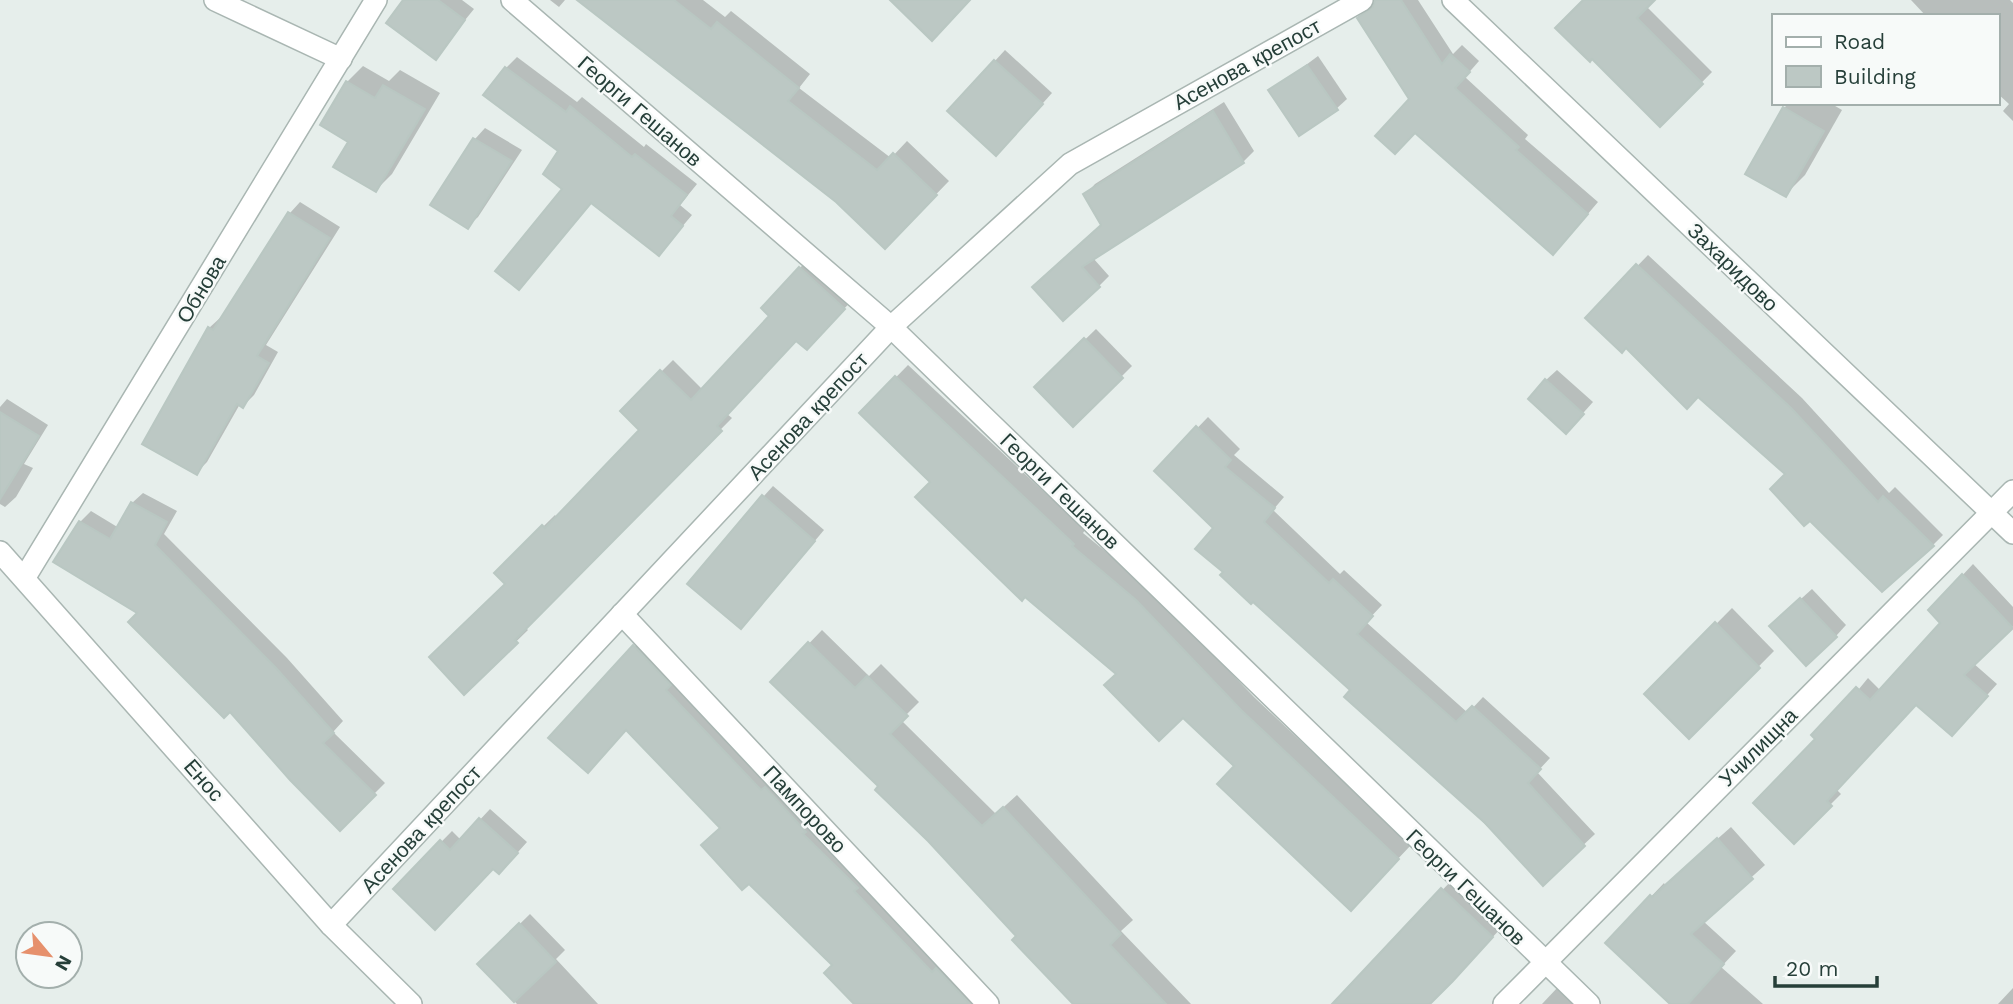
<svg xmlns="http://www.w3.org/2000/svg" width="2013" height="1004" font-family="'Work Sans',sans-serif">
	<rect width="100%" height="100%" fill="#e6eeeb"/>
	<g fill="#0003">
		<polygon points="405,0 462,0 474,9 435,57"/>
		<polygon points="550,0 565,0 559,7"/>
		<polygon points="580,0 703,0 725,17 731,11 810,74 799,88 891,158 907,141 949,181 885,247 837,201"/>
		<polygon points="1378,0 1418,0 1453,54 1462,45 1479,61 1465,77 1528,135 1525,139 1598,202 1564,242 1411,99 1360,18"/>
		<polygon points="1585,0 1652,0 1646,6 1712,72 1660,125"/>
		<polygon points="1911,0 2010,0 2013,3 2013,121 2003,111 2009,104 1997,93 1997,16 1926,16"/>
		<polygon points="1005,50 1052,93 1007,143 949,111"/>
		<polygon points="1318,56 1347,99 1336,109 1271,91"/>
		<polygon points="517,57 577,102 582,97 644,147 646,144 697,184 680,205 692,215 659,254 592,202 565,189 560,151 506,68"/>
		<polygon points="363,66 389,81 400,70 440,93 392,174 376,190 350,141 347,82"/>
		<polygon points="1224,102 1254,151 1243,162 1093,258 1109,276 1099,286 1035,287 1103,224 1085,195 1095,184"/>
		<polygon points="1789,103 1830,103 1842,110 1805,175 1785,195 1784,108"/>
		<polygon points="485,128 522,150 478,217 467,227 432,204 475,139"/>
		<polygon points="300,202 340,227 266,345 278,352 254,395 243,406 240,404 207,462 197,472 209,328 220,318 222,319 290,213"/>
		<polygon points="1648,255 1802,398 1889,493 1895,487 1943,535 1933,545 1787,474 1698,395 1587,318"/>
		<polygon points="811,256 855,297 819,336 797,339 727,414 732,418 525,627 528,630 464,692 507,584 496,573 555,515 557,518 641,430 622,411 673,360 703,390 772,316 800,268"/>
		<polygon points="1096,329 1132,366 1073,425 1036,387"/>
		<polygon points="908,365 1085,530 1083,533 1149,587 1254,697 1411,845 1363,896 1183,716 1118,674 933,482 861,413"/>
		<polygon points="1557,370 1593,402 1576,421 1546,380"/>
		<polygon points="7,399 48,425 24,464 33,468 16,497 5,507 0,504 0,407"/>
		<polygon points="1208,417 1240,449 1234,455 1284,497 1273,510 1340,574 1344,570 1382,605 1366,622 1468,713 1483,697 1550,758 1537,772 1595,834 1543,883 1353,690 1225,572 1215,528 1156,471"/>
		<polygon points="773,486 824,530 751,617 763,497"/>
		<polygon points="143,493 177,511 164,534 287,658 343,721 333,732 385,783 340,828 140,613 56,562 80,522 91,511 119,528 132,503"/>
		<polygon points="1973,564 2013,607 2013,626 1973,663 1997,684 1962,723 1917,703 1836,789 1841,794 1794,841 1818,739 1868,678 1881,691 1942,623 1930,610"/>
		<polygon points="1812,589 1846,625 1836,636 1782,616"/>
		<polygon points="1732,608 1774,651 1689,737 1647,694"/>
		<polygon points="822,630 869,676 881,664 919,702 901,720 996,814 1017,795 1133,920 1121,931 1191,1004 1076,1004 1018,936 881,786 772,682"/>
		<polygon points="646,635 982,1004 857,1004 834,965 722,828 627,728 550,737"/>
		<polygon points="490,809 527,842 510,861 395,889 452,831 461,840"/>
		<polygon points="1731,827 1765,865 1703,921 1736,951 1721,967 1763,1004 1673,1004 1607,943 1664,883 1665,885"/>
		<polygon points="1453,879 1503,926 1430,1004 1346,1004 1339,998"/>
		<polygon points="530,914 565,950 556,959 598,1004 517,1004 479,964"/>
		<polygon points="1558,987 1576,1004 1542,1004"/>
		<polygon points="2013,988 2013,1004 1998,1004"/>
	</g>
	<g fill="#bcc8c4" stroke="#b9c7c2" stroke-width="2">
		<polygon points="403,0 438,0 465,20 436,60 386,23"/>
		<polygon points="577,0 674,0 711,29 717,22 799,88 788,101 877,170 893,153 937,195 885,249 836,202"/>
		<polygon points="890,0 970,0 932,41"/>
		<polygon points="1375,0 1401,0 1442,64 1450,54 1470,72 1455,88 1519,147 1516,150 1588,214 1553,255 1415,133 1395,154 1375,136 1409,99 1357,18 1373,7"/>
		<polygon points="1583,0 1655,0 1637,18 1703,84 1660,127 1592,59 1590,62 1555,28"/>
		<polygon points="994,60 1043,104 996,156 947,111"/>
		<polygon points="1307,65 1338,110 1299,136 1268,90"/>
		<polygon points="505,67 566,112 570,106 632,157 635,154 687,195 671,216 683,226 659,256 591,203 519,290 495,271 562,189 543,174 558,151 483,95"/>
		<polygon points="346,81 375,98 383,85 425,109 376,192 333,167 348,142 320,125"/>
		<polygon points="1783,107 1824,131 1786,197 1745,174"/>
		<polygon points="1213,111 1244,163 1082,267 1100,287 1063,321 1032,287 1101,225 1083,194"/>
		<polygon points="473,138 512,161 468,229 430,205"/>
		<polygon points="288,212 330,238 257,356 269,363 243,408 237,404 197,475 142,444 208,327 213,330"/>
		<polygon points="1636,264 1792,409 1878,502 1883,496 1934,546 1882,592 1810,521 1804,526 1770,489 1785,474 1698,397 1687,409 1626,348 1622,353 1585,318"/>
		<polygon points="799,267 845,309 807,350 796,341 717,426 722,431 515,640 518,643 464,695 429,657 505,584 494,573 542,525 545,528 639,430 620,411 660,370 691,400 769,316 761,308"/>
		<polygon points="1084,338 1123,378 1073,427 1034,387"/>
		<polygon points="895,376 1074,544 1072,546 1136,600 1241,710 1399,859 1351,911 1217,784 1234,766 1183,718 1159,741 1104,685 1116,674 1025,597 1022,601 915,497 930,482 859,413"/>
		<polygon points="1545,379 1584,414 1566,434 1528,399"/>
		<polygon points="0,412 39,436 0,499"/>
		<polygon points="1196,426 1231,460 1225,467 1275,508 1264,522 1329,583 1333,579 1373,616 1357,634 1456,722 1472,706 1541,769 1528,783 1585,846 1543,886 1485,823 1344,697 1350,690 1253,602 1251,604 1220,575 1223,572 1195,549 1213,528 1154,471"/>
		<polygon points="762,495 815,541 741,629 687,584"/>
		<polygon points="131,502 167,522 155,545 276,668 334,733 323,743 376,795 340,831 290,780 230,712 224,718 128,622 137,613 53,562 79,521 110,539"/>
		<polygon points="1962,574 2013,628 1964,675 1988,696 1952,736 1916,705 1827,801 1832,806 1794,844 1753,803 1815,739 1811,735 1856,687 1870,700 1940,623 1928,610"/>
		<polygon points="1800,598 1837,637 1806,666 1769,626"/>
		<polygon points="1715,622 1760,668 1689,739 1644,694"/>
		<polygon points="808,642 855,688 867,676 908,716 890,734 982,826 1003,807 1121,934 1110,945 1166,1004 1073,1004 1012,940 1016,936 928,841 875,790 878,786 770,682"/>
		<polygon points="633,645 671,685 666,690 761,790 765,787 806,832 803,834 858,888 854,891 932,972 936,968 970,1004 854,1004 824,973 832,965 749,884 742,890 701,845 720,828 626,730 588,773 548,738"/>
		<polygon points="479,818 518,853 499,874 493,869 435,930 393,889 440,840 450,850"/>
		<polygon points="1717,838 1753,879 1691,934 1724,964 1688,1004 1670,1004 1605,943 1650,895 1652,897"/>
		<polygon points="1441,888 1493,937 1453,981 1430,1004 1332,1004"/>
		<polygon points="519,923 556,962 514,1002 477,964"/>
	</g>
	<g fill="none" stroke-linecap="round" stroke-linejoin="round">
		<defs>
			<g id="minor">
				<polyline points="215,0 341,59"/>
				<polyline points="512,0 891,327 1589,1004"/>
				<polyline points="1453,0 2013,533"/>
				<polyline points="0,552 331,925 411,1004"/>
				<polyline points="25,577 376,0"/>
				<polyline points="622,614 988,1004"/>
				<polyline points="331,925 891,327 1070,164 1362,0"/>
				<polyline points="1504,1004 2013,491"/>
			</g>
		</defs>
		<use href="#minor" stroke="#a9b6b2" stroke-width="24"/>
		<use href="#minor" stroke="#fff" stroke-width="21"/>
	</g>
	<g text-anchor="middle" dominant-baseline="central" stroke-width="5" stroke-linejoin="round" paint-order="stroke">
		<g font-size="21" fill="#263f39" stroke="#f7faf9">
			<text transform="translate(1247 64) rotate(-29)">Асенова крепост</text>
			<text transform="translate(640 111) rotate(41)">Георги Гешанов</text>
			<text transform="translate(1733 267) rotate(44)">Захаридово</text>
			<text transform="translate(201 289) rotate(-59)">Обнова</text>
			<text transform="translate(808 416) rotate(-47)">Асенова крепост</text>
			<text transform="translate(1060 491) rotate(44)">Георги Гешанов</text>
			<text transform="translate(1758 747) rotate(-45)">Училищна</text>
			<text transform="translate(204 780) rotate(49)">Енос</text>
			<text transform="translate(805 809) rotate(47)">Пампорово</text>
			<text transform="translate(421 829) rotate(-47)">Асенова крепост</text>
			<text transform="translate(1466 887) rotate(44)">Георги Гешанов</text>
		</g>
	</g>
	<rect x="1772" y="14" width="228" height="91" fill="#f7faf9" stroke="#a3afac" stroke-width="2"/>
	<rect x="1786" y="37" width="35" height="10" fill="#ffffff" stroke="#a3afac" stroke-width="2"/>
	<text x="1834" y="49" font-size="21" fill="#263f39">Road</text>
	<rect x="1786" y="66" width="35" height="21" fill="#bcc8c4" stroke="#a3afac" stroke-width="2"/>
	<text x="1834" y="84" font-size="21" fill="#263f39">Building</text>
	<g transform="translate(49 955) rotate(119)"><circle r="33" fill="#f7faf9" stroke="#a3afac" stroke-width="2"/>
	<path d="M0-5L12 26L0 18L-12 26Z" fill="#e6906c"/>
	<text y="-10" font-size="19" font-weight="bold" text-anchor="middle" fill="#263f39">N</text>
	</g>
	<path d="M1775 976v10h102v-10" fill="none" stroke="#263f39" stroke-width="3.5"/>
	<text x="1786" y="976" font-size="21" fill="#263f39" stroke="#f7faf9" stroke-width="5" paint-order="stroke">20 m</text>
</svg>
